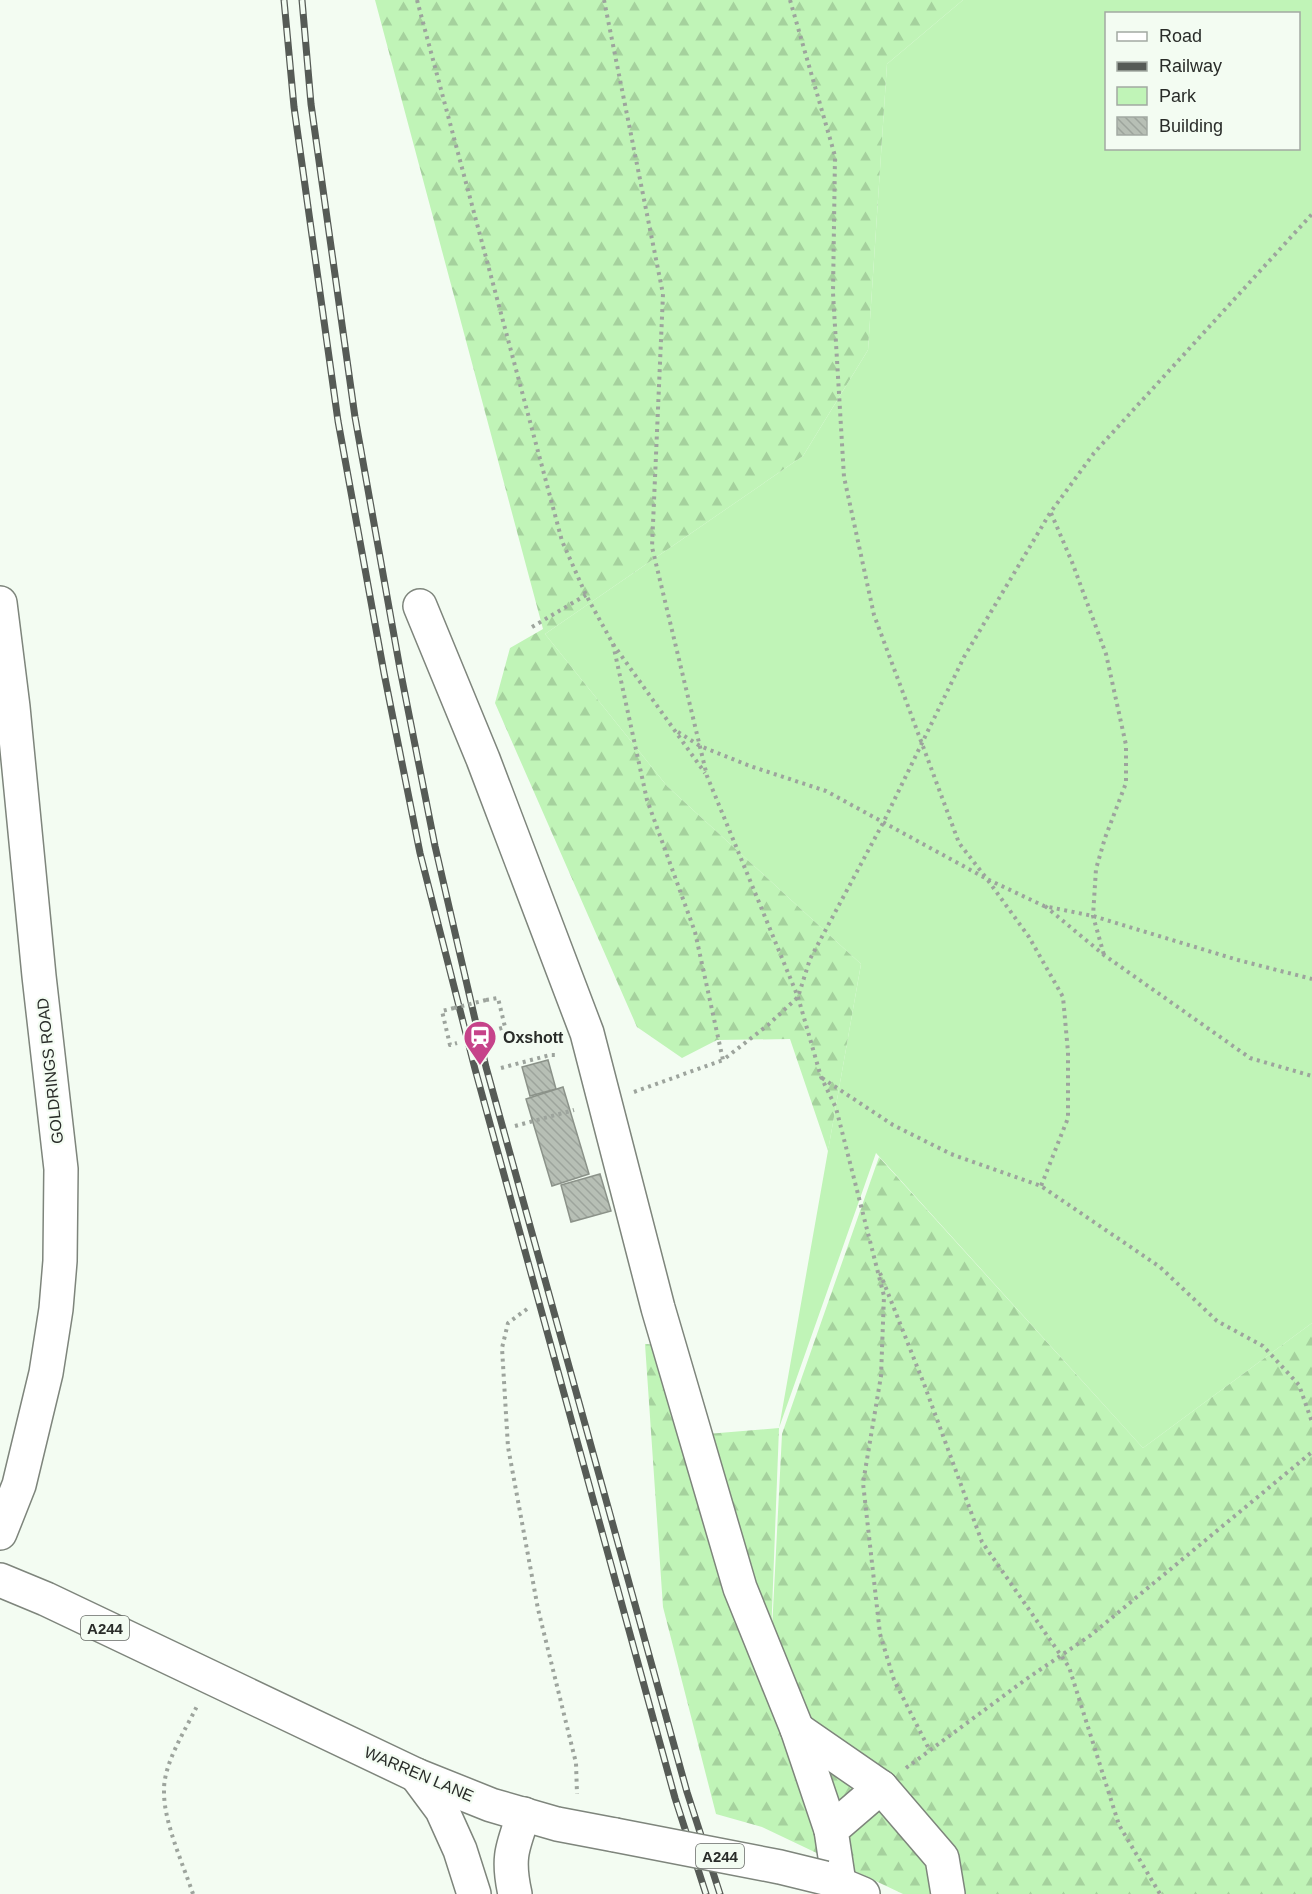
<svg xmlns="http://www.w3.org/2000/svg" width="1312" height="1894" font-family="Arial,sans-serif">
	<defs>
		<pattern id="forest-firs" width="22" height="20" patternUnits="userSpaceOnUse" patternTransform="scale(1.5)"><rect width="22" height="20" fill="#c0f4b7"/><path d="M5 1l3.5 6h-7zM16 11l3.5 6h-7z" fill="#a5d19d"/></pattern>
		<pattern id="building-back-hatch" width="6" height="6" patternUnits="userSpaceOnUse" patternTransform="scale(1.5)"><rect width="6" height="6" fill="#b7bfb5"/><path d="M-1 5l2 2M0 0l6 6M5-1l2 2" fill="none" stroke="#9da49c"/></pattern>
	</defs>
	<rect width="100%" height="100%" fill="#f3fcf2"/>
	<path fill="#c0f4b7" fill-rule="evenodd" d="M963,0h349v1323l-169,125 -267,-295 -97,275 82,-464 -194,-178 -122,-152 258,-178 65,-106 19,-286zM1106,14h192v134h-192z"/>
	<g fill="url(#forest-firs)">
		<polygon points="375,0 963,0 887,64 868,350 803,456 545,634 667,786 861,964 828,1151 790,1039 717,1040 682,1058 637,1027 495,703 510,648 543,629"/>
		<polygon points="879,1157 1143,1448 1312,1323 1312,1894 903,1894 762,1827 716,1814 663,1607 645,1344 683,1346 707,1434 779,1428 769,1688 782,1434"/>
	</g>
	<g fill="url(#building-back-hatch)" stroke="#8b9289" stroke-width="1.5">
		<polygon points="548,1060 556,1089 530,1096 522,1067"/>
		<polygon points="563,1087 589,1174 552,1186 526,1099"/>
		<polygon points="600,1174 611,1211 571,1222 561,1185"/>
	</g>
	<g fill="none" stroke-linecap="round" stroke-linejoin="round">
		<defs>
			<g id="minor">
				<polyline points="0,603 13,707 39,976 61,1169 60,1261 56,1309 46,1373 19,1485 0,1533"/>
				<polyline points="420,606 483,759 587,1033 658,1308 740,1588 797,1729 831,1830"/>
				<polyline points="797,1729 881,1787 942,1858 948,1894"/>
				<polyline points="839,1883 831,1830 881,1787"/>
			</g>
			<g id="major">
				<polyline points="0,1580 46,1599 416,1775 491,1805 557,1824 615,1835"/>
				<polyline points="416,1775 442,1810 460,1850 474,1894"/>
				<polyline points="825,1878 863,1894"/>
				<path d="M515,1894c-8,-36 -3,-46 9,-80"/>
			</g>
		</defs>
		<use href="#minor" stroke="#7e857c" stroke-width="36"/>
		<use href="#major" stroke="#7e857c" stroke-width="36"/>
		<g stroke="#9da49d" stroke-width="4" stroke-dasharray="3 4.5" stroke-linecap="butt">
			<polyline points="417,0 562,541 586,595 613,644 705,773"/>
			<polyline points="604,0 663,294 652,547 707,776 798,997 821,1077 836,1108 884,1296 881,1376 863,1483 880,1634 894,1680 930,1751"/>
			<polyline points="790,0 835,156 833,293 844,477 874,615 959,843 987,879 1044,906 1093,916 1238,960 1312,979"/>
			<polyline points="1051,513 1072,562 1106,654 1126,745 1126,783 1105,838 1096,869 1093,916 1104,955"/>
			<polyline points="532,627 586,595"/>
			<polyline points="613,644 647,800 695,932 723,1060 768,1025 798,997 810,959 883,823 964,657 1050,513 1094,453 1312,214"/>
			<polyline points="678,732 700,746 750,766 826,791 987,879 1029,937 1063,997 1068,1052 1068,1118 1041,1186"/>
			<polyline points="1045,906 1104,955 1250,1058 1312,1076"/>
			<polyline points="486,1000 498,998 505,1027 495,1030"/>
			<polyline points="454,1008 442,1011 450,1045 457,1043"/>
			<polyline points="501,1068 550,1055 559,1055"/>
			<polyline points="822,1078 893,1125 951,1154 1041,1186 1160,1267 1217,1321 1263,1346 1299,1385 1312,1422"/>
			<polyline points="634,1092 723,1060"/>
			<polyline points="515,1126 574,1110"/>
			<polyline points="880,1273 924,1384 982,1542 1069,1667 1119,1825 1160,1894"/>
			<polyline points="527,1309 508,1323 502,1348 508,1447 538,1609 576,1763 577,1794"/>
			<polyline points="906,1768 1025,1680 1091,1635 1312,1452"/>
			<path d="M193,1894c-10,-30 -29,-71 -29,-102 -1,-28 21,-61 33,-86"/>
		</g>
		<use href="#minor" stroke="#fff" stroke-width="33"/>
		<use href="#major" stroke="#fff" stroke-width="33"/>
		<defs>
			<g id="rail">
				<polyline points="284,0 294,107 338,421 384,673 420,853 475,1069 675,1798 706,1894"/>
				<polyline points="302,0 311,104 355,417 400,669 435,846 486,1067 687,1792 720,1894"/>
			</g>
		</defs>
		<use href="#rail" stroke="#565b56" stroke-width="7"/>
		<use href="#rail" stroke="#f3fcf2" stroke-width="4.5" stroke-dasharray="14" stroke-linecap="butt"/>
		<defs>
			<polyline id="major-bridge" points="615,1835 780,1867 825,1878"/>
		</defs>
		<use href="#major-bridge" stroke="#7e857c" stroke-width="36" stroke-linecap="butt"/>
		<polyline stroke="#9da49d" stroke-width="4" stroke-dasharray="3 4.5" stroke-linecap="butt" points="454,1008 486,1000"/>
		<use href="#major-bridge" stroke="#fff" stroke-width="33"/>
	</g>
	<defs>
		<symbol id="station-pin" viewBox="-11 -11 22 30"><path d="M0 17L-7.5 6A9.5 9.5 0 1 1 7.5 6Z" fill="#c6438a" stroke="#f3fcf2"/><path d="M-3-6H3Q5-6 5-4V2Q5 4 3 4L4.5 6H3L1.5 4h-3L-3 6H-4.5L-3 4Q-5 4-5 2V-4Q-5-6-3-6ZM-3.5-4v3h7v-3ZM-3.5 1v1.5H-2V1ZM2 1v1.5H3.5V1Z" fill="#fff"/></symbol>
	</defs>
	<g fill-rule="evenodd">
		<use href="#station-pin" x="461" y="1018" width="38" height="52"/>
	</g>
	<g text-anchor="middle" dominant-baseline="central" stroke-width="4.5" stroke-linejoin="round" paint-order="stroke">
		<g fill="#f3fcf2" stroke="#666a65" stroke-width="1.5">
			<rect x="81" y="1616" width="48" height="24" rx="4.5"/>
			<rect x="696" y="1844" width="48" height="24" rx="4.5"/>
		</g>
		<g font-size="15" font-weight="bold" fill="#292c29">
			<text x="105" y="1628">A244</text>
			<text x="720" y="1856">A244</text>
		</g>
		<g font-size="16" font-weight="bold" fill="#292c29" stroke="#f3fcf2" text-anchor="start">
			<text x="503" y="1037">Oxshott</text>
		</g>
		<g font-size="16" fill="#292c29" stroke="#f3fcf2">
			<text transform="translate(50 1071) rotate(-96)">GOLDRINGS ROAD</text>
			<text transform="translate(419 1774) rotate(23)">WARREN LANE</text>
		</g>
	</g>
	<rect x="1105" y="12" width="195" height="138" fill="#f3fcf2" stroke="#a2a9a2" stroke-width="1.5"/>
	<rect x="1117" y="32" width="30" height="9" fill="#ffffff" stroke="#a2a9a2" stroke-width="1.5"/>
	<text x="1159" y="42" font-size="18" fill="#292c29">Road</text>
	<rect x="1117" y="62" width="30" height="9" fill="#565b56" stroke="#a2a9a2" stroke-width="1.5"/>
	<text x="1159" y="72" font-size="18" fill="#292c29">Railway</text>
	<rect x="1117" y="87" width="30" height="18" fill="#c0f4b7" stroke="#a2a9a2" stroke-width="1.5"/>
	<text x="1159" y="102" font-size="18" fill="#292c29">Park</text>
	<rect x="1117" y="117" width="30" height="18" fill="url(#building-back-hatch)" stroke="#a2a9a2" stroke-width="1.5"/>
	<text x="1159" y="132" font-size="18" fill="#292c29">Building</text>
</svg>
